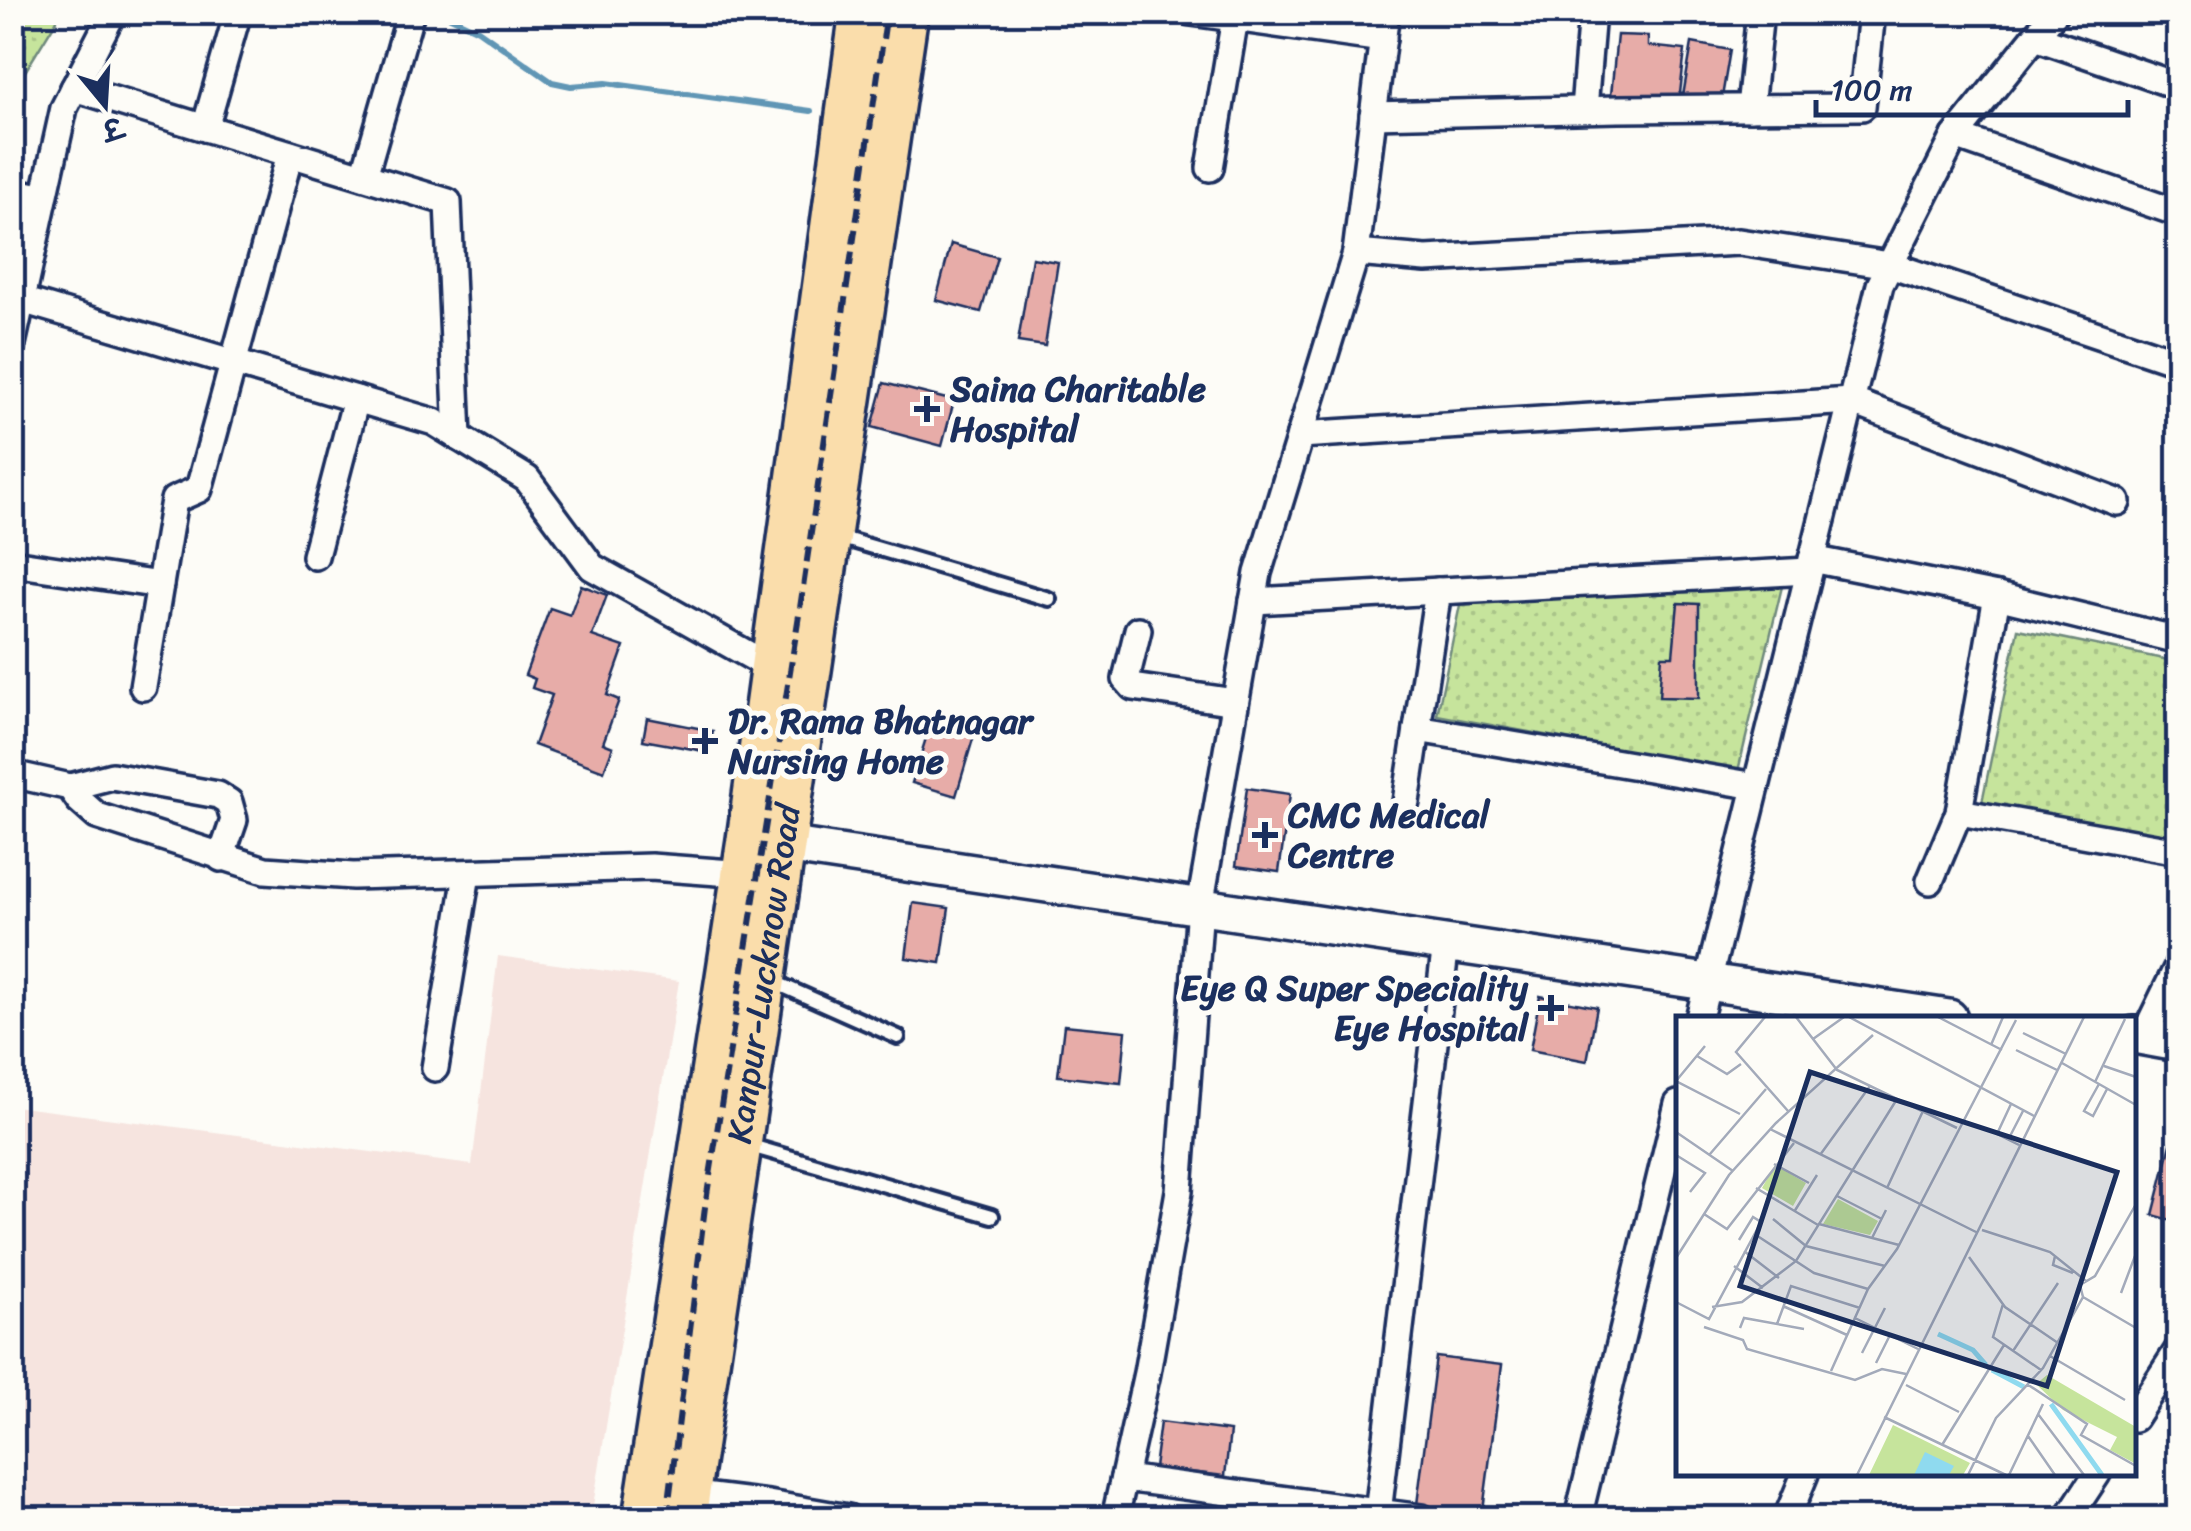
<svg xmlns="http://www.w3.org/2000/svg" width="2191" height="1531" font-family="Sriracha,'Playpen Sans Deva',sans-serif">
	<defs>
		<pattern id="park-dots" width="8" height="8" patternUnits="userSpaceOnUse" patternTransform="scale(2.5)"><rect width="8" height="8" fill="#c6e49c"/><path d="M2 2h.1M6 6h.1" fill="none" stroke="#aac489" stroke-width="1.8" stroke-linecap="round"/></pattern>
	</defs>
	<rect width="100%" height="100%" fill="#fdfcf7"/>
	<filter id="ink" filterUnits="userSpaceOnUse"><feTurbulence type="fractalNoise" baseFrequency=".01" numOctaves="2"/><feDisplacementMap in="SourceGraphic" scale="20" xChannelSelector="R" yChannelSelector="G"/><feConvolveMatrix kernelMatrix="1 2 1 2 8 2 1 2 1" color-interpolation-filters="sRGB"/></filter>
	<g filter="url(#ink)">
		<polygon fill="#f6e4df" points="498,956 679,981 591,1518 13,1518 13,1106 472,1165"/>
		<g fill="url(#park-dots)" stroke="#708a7d" stroke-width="2.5">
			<polygon points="13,12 61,13 23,75 13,72"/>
			<polygon points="1784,578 1738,771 1437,715 1460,605"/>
			<polygon points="2018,629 2178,662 2178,847 1981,807"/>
		</g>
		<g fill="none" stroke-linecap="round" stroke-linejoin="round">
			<polyline stroke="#6196b5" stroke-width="6" points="440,12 478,30 552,82 571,86 606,83 811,111"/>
		</g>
		<g fill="#e7aca8" stroke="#1b2f5e" stroke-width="2.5">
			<polygon points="1617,35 1648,36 1648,46 1685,50 1679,102 1611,95"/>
			<polygon points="1692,43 1730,50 1721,103 1683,96"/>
			<polygon points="951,244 997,257 981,312 936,300"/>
			<polygon points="1032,258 1058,262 1045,346 1018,342"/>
			<polygon points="884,383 954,401 942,446 872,427"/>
			<polygon points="581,585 607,595 592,636 624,647 607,695 619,700 603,743 613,747 604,771 534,745 552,695 532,688 535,679 525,675 550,608 570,615"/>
			<polygon points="1678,603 1699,604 1699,698 1659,697 1662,656 1673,656"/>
			<polygon points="647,718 713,731 709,752 643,740"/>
			<polygon points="932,719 975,732 956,796 912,783"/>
			<polygon points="1247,788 1290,794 1279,872 1236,866"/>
			<polygon points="913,903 949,908 941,963 906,958"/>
			<polygon points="1540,996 1597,1007 1587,1061 1530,1050"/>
			<polygon points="1064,1025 1126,1031 1121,1083 1058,1076"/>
			<polygon points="2178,1117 2178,1222 2153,1215"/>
			<polygon points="1436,1357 1502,1365 1482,1518 1416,1512"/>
			<polygon points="1160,1422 1230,1431 1225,1476 1154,1468"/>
		</g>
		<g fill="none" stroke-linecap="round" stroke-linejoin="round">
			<defs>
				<g id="lane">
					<polyline points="835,536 1049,599"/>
					<polyline points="772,981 898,1037"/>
					<polyline points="744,1144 992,1216"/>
				</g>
				<g id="street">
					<polyline points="1191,12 1383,39"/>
					<polyline points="2035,37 2178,86"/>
					<polyline points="74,88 448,202 458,437"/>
					<polyline points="1750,108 1760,12"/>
					<polyline points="1584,109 1592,12"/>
					<polyline points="1373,115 1618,109 1862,107 1872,12"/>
					<polyline points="205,128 238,12"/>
					<polyline points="1955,136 2178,213"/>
					<polyline points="1210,168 1236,12"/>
					<polyline points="364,176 411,12"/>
					<polyline points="12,191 44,198"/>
					<polyline points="1356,253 1426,259 1739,242 1890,265 2178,362"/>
					<polyline points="22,300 434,422 527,479 592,567 774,669"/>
					<polyline points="12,344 64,108 113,12"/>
					<polyline points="1300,435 1851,401 2117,502"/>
					<polyline points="315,556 356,399"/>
					<polyline points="1812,559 1997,596 2178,640"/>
					<polyline points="12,563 160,585"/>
					<polyline points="1253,601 1809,571"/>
					<polyline points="1138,630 1126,679 1133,687 1235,702"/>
					<polyline points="143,687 174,500 199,489 290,154"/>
					<polyline points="1417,729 1756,786"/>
					<polyline points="12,774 70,787 79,800 97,816 265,870 353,876 651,867 745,874"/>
					<polyline points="70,787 112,776 218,795 229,802 234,820 221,858"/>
					<polyline points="1406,802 1438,591"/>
					<polyline points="1959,812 2178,851"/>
					<polyline points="1930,881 1959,812 1997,596"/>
					<polyline points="1699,1018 1880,285 1955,136 2055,12"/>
					<polyline points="2144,1036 2178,966"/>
					<polyline points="435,1068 467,874"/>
					<polyline points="2134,1418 2178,1350"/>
					<polyline points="1124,1478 1422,1518"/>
					<polyline points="687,1494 768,1504 848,1518"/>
					<polyline points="1378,1513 1446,943"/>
					<polyline points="1115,1518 1147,1373 1179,1191 1200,906 1258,573 1356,253 1386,12"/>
					<polyline points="1578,1518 1678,1104"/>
					<polyline points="1787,1518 1805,1474"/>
					<polyline points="2068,1518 2097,1474"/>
				</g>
				<g id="secondary">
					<polyline points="758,841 1949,1018"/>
					<polyline points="2134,1035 2178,1043"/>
				</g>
				<g id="highway">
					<polyline points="646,1518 750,840 863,12"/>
					<path id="s1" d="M683,1518l222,-1506"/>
				</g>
			</defs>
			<use href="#lane" stroke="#1b2f5e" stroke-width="20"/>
			<use href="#street" stroke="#1b2f5e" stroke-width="32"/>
			<use href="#secondary" stroke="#1b2f5e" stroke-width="42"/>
			<use href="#highway" stroke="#1b2f5e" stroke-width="52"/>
			<use href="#lane" stroke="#fdfcf7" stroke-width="12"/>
			<use href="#street" stroke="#fdfcf7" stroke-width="25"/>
			<use href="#secondary" stroke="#fdfcf7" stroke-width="35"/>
			<use href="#highway" stroke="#faddab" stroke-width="45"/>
			<polyline stroke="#1b2f5e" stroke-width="6" stroke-dasharray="15 8" stroke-linecap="butt" points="667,1518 705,1207 799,615 887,12"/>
		</g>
	</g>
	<g fill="#1b2f5e" stroke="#fdfcf7" stroke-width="4">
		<path d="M922 394h10v10h10v10h-10v10h-10v-10h-10v-10h10z"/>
		<path d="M700 726h10v10h10v10h-10v10h-10v-10h-10v-10h10z"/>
		<path d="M1260 820h10v10h10v10h-10v10h-10v-10h-10v-10h10z"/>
		<path d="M1546 993h10v10h10v10h-10v10h-10v-10h-10v-10h10z"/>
	</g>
	<g text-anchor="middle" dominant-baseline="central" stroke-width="10" stroke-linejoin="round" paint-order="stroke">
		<g font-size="35" font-weight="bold" fill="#1b2f5e" stroke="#fdfcf7" text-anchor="start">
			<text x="950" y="389">Saina Charitable<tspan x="950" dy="40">Hospital</tspan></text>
			<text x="728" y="721">Dr. Rama Bhatnagar<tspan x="728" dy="40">Nursing Home</tspan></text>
			<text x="1288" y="815">CMC Medical<tspan x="1288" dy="40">Centre</tspan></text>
			<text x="1528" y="988" text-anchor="end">Eye Q Super Speciality<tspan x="1528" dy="40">Eye Hospital</tspan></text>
		</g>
		<g font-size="35" fill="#1b2f5e" stroke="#fdfcf7">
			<text stroke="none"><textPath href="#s1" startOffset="550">Kanpur-Lucknow Road</textPath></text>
		</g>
	</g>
	<g transform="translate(1676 1016)">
		<rect width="460" height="460" fill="#fdfcf7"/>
		<path d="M99,149l31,18 -13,23 -31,-18zM162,183l40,22 -8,14 -47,-11zM371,359l89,52v37l-26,-14 7,-13 -54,-27 -27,-26zM217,409l77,38 -7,12h-94z" fill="#c6e49c"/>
		<path d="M249,436l29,14 -5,9h-35z" fill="#8fdaef"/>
		<path fill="none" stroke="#8fdaef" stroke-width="5" d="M262,318l35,16 13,15M316,354l32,17M375,388l51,71"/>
		<path fill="none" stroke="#a3aaba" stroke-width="2.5" d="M89,1l-29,35 52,59M120,1l41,53 120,58M173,1l185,99M262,1l64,33M347,17l43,21M137,23l31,-22M315,29l12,-28M29,30l-29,35 64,33M340,34l41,20M21,40l30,18 14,-10M386,47l74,42M428,50l32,11M419,66l30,-63M423,68l-15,27 9,5 14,-27M335,88l-14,30 22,11M94,113l206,103M0,116l57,39M332,124l15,-29M34,138l56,-65M0,139l29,18 -15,19M144,139l50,-69M98,148l35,19M80,172l62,37M211,172l36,-77M161,180l45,23M118,196l23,-37M28,198l23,15 67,-86M97,203l33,27 79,20M143,208l80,21M306,214l68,22 36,29M80,219l58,38 54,16M196,222l14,-28M68,235l35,27M379,240l-2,9 20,8M293,241l36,50 53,36M0,242l53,-83 47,-52 97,-88M58,250l29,22M445,277l14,-37M407,281l53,31M0,286l33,17 52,-97 -8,-5 -14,23M327,288l-10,33 48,33M107,290l64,29M36,291l30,-5 54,-41 101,-162M179,302l63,31M101,308l14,-38 69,22M28,311l39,13 4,9 108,31 27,-11 24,5M64,312l4,-10 60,11M337,335l45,-68M186,337l23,-45M374,340l75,44M200,347l14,-28M155,355l37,-82 29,-40 119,-229M351,368l60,40 -6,11 55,31M230,369l53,27M362,398l46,61M208,401l122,58M352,420l27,39M266,429l62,-100M181,459l227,-458M292,459l28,-57 47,-50 40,-71 -3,-12 15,-9 41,-72M333,459l34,-71"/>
		<path fill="#1b2f5e" fill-opacity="0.15" stroke="#1b2f5e" stroke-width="5" d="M134,56l307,100 -70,214 -307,-100z"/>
		<rect width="460" height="460" fill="none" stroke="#1b2f5e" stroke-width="5"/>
	</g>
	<rect width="2191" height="1531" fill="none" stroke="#fdfcf7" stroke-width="50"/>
	<rect x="25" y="25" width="2141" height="1481" fill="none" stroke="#1b2f5e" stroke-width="4" filter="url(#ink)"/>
	<g transform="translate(105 105) rotate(162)" stroke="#fdfcf7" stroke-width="8" paint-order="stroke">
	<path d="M0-8L18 38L0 25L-18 38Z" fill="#1b2f5e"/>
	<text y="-15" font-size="28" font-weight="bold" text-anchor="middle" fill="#1b2f5e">उ</text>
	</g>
	<path d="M1816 100v15h312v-15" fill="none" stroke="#1b2f5e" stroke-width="5"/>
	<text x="1831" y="100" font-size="30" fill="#1b2f5e" stroke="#fdfcf7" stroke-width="8" paint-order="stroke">100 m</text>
</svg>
